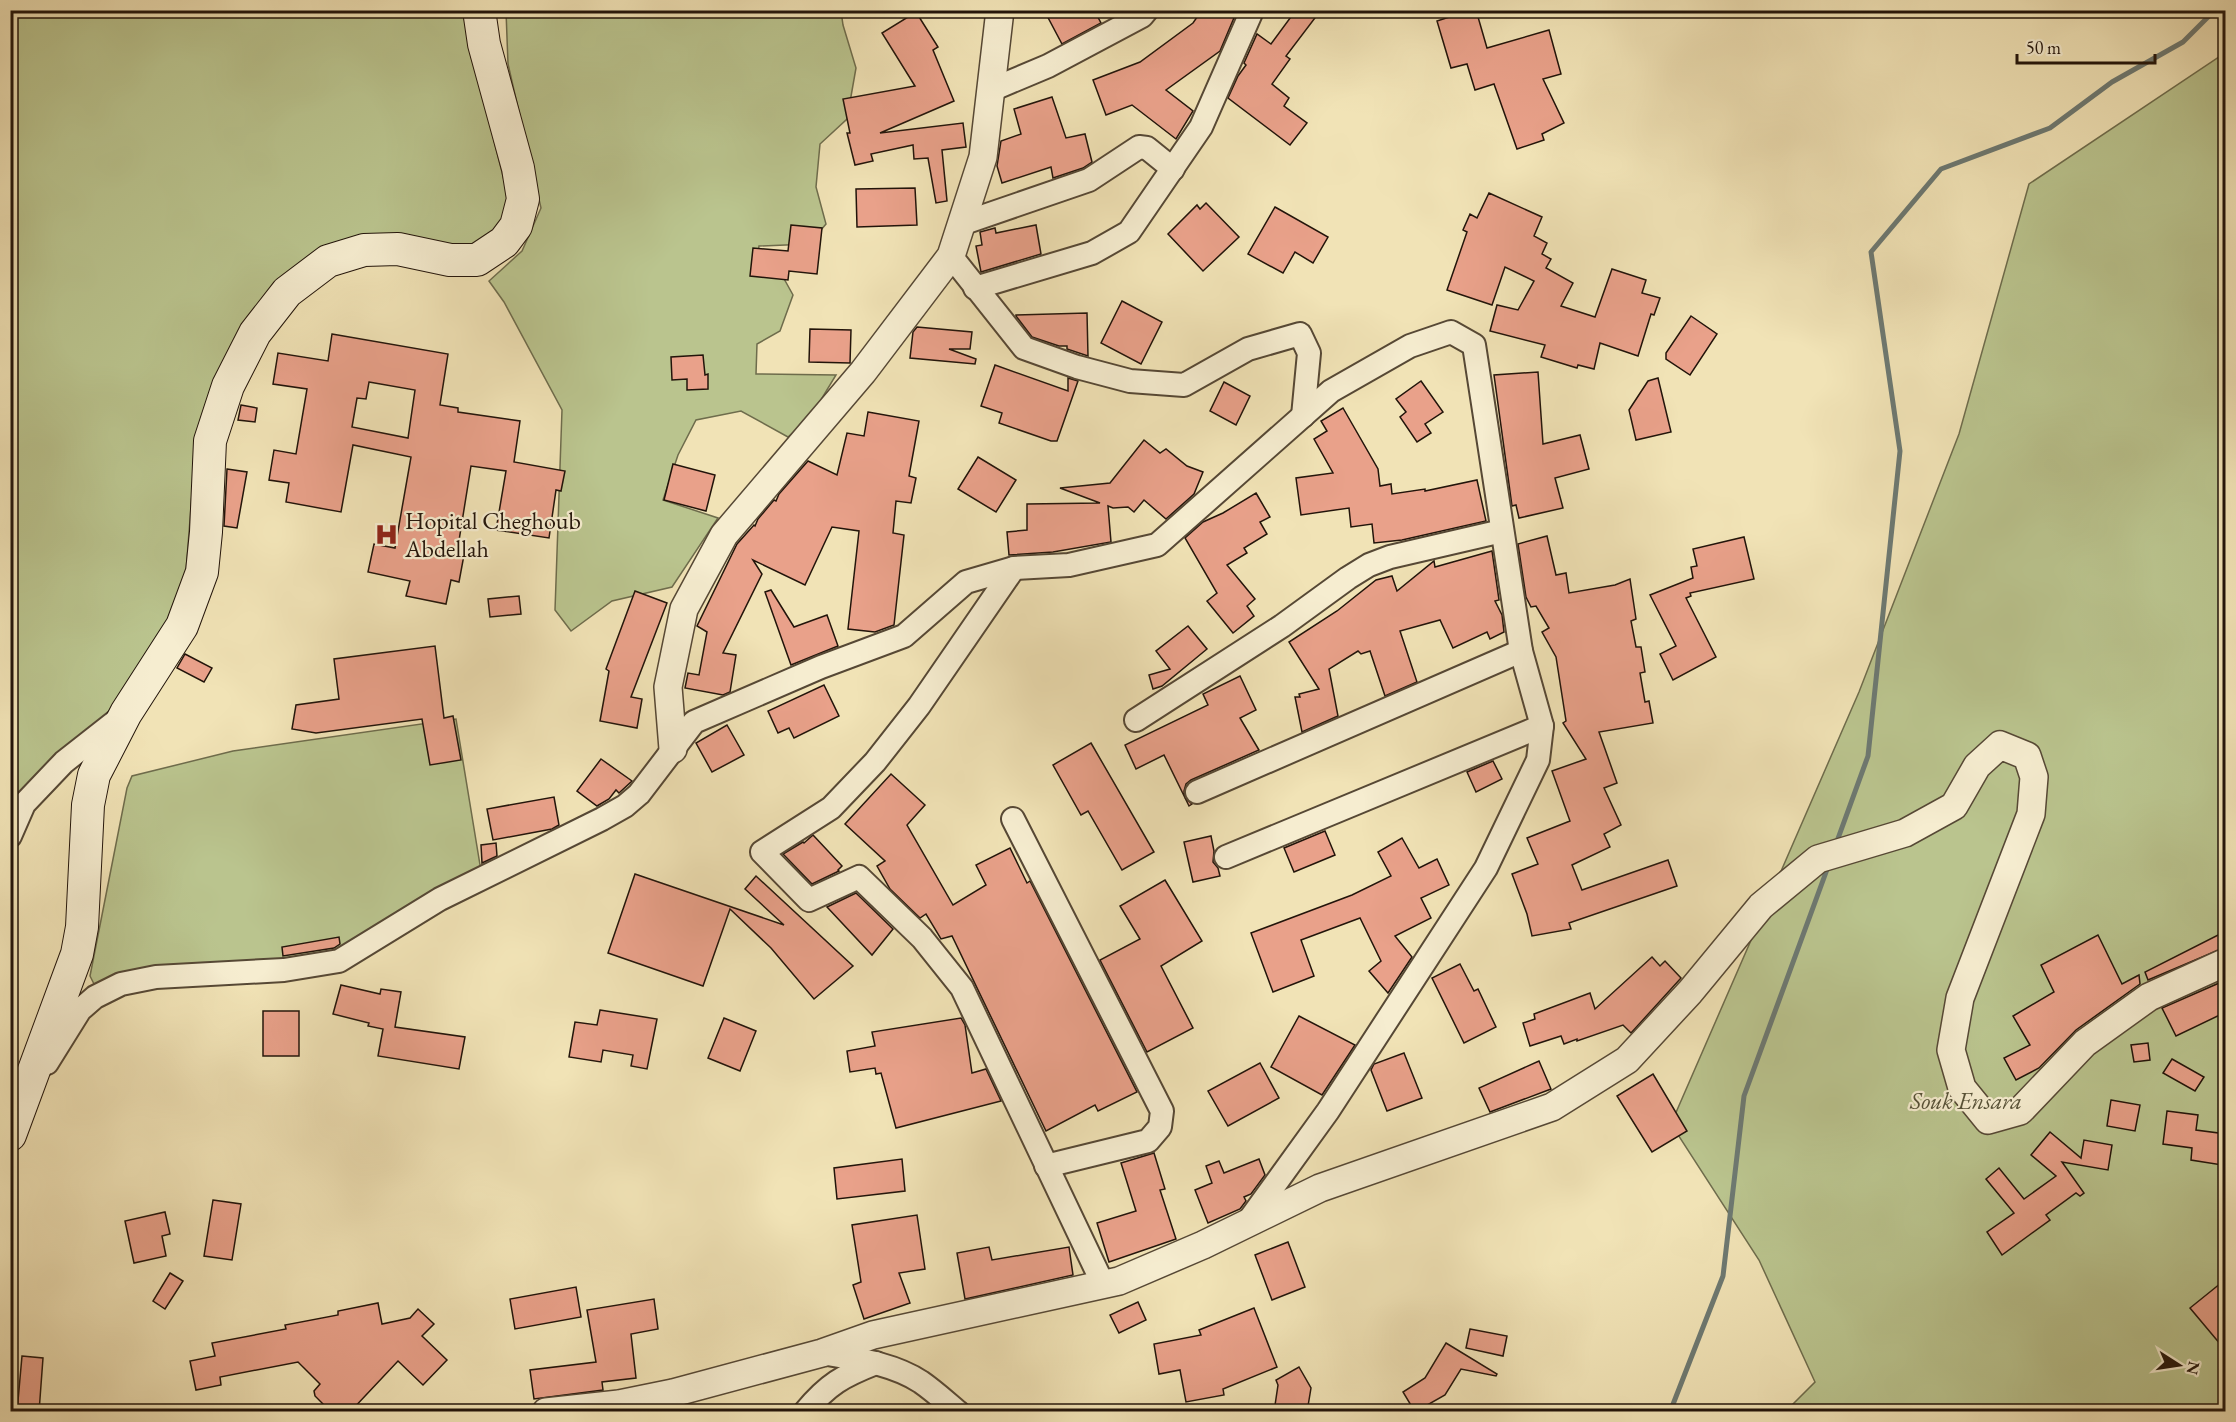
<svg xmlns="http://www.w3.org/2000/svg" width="2236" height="1422" font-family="'EB Garamond',serif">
	<rect width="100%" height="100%" fill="#f1e3b6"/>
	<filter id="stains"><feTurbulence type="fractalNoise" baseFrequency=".00333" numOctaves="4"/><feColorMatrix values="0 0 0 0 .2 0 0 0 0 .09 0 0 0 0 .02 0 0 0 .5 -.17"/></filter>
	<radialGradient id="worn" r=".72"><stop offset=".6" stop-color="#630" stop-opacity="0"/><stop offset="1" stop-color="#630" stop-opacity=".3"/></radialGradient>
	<g fill="#bac48e" stroke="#6e6c4c" stroke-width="1.5">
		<polygon points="11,11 471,11 479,81 508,196 504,231 492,248 406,252 269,297 193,481 185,584 166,635 123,711 57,767 11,816"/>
		<polygon points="506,11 841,11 843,25 856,68 847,119 820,144 816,187 826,224 809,244 759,246 755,275 783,277 793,295 780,331 757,344 756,374 836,375 810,418 788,437 741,411 696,420 678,455 663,500 718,518 672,587 612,601 571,631 555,610 562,410 504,302 489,281 522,251 541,208 508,64"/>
		<polygon points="2225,53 2225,1411 1786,1411 1815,1382 1759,1260 1671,1124 1859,692 1959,434 2029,184"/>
		<polygon points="456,719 482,877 334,958 101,998 90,976 127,788 132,776 233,751"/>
	</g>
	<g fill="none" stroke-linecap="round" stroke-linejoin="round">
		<g stroke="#6d7972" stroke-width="5">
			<polyline points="1836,844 1868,756 1900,451 1871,252 1941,169 2050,128 2112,82 2183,42 2215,10"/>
			<polyline points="1670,1412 1723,1276 1744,1096 1829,864"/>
		</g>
	</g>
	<g fill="#e9a18a" stroke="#22140a" stroke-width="1.5" fill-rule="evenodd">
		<polygon points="1044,10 1094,10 1101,23 1062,44"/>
		<polygon points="1202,10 1218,10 1226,17 1231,10 1236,13 1220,51 1166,90 1193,111 1176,139 1132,105 1106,115 1093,80 1140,62 1193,23"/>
		<polygon points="1296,10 1321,10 1286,56 1290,59 1272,84 1289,98 1284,106 1307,123 1290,145 1228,98 1238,76 1246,65 1244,63 1257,34 1271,44"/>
		<polygon points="1471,10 1476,10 1487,48 1549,30 1561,74 1543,79 1564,123 1542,134 1544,140 1517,149 1494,84 1475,90 1467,64 1451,68 1437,21"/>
		<polygon points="916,12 938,47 933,50 954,101 880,133 963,123 966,147 942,150 947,201 936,203 928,158 914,159 913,145 871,154 873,161 855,165 847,133 850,133 843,99 915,86 882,33"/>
		<polygon points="1052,97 1066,138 1085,134 1092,162 1083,168 1053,178 1051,167 1002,183 997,166 1001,141 1021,134 1014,109"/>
		<polygon points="915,188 917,225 857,227 856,189"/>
		<polygon points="1489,193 1542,217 1534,236 1547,243 1542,254 1551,259 1546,268 1573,283 1561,306 1595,317 1612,269 1646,280 1642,293 1660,298 1654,315 1651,314 1638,356 1600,343 1594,369 1578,365 1577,368 1541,357 1545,345 1490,331 1497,305 1518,310 1534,281 1505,267 1492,305 1447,290 1467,232 1463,230 1470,214 1477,218"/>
		<polygon points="1206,203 1239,237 1203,271 1168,234 1197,205 1200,209"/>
		<polygon points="1275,207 1328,237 1313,263 1295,252 1283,273 1248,254"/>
		<polygon points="791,225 822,228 817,274 789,271 788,280 750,276 753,248 788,251"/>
		<polygon points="1036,225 1041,254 981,272 976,246 982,245 980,232 995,228 996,233"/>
		<polygon points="1122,301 1162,322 1141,364 1101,343"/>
		<polygon points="1087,313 1088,356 1067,349 1067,346 1059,346 1032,337 1016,316 1016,315"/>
		<polygon points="1691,316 1717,334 1690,375 1666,359 1666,353"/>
		<polygon points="917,327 972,332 970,349 949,349 976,359 975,364 910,358 913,332"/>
		<polygon points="810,329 851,330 850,363 809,362"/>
		<path d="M332,334l116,20 -8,51 18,3v4l62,9 -6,41 51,9 -4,20 -5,-1 -7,48 -53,-8 10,-59 -35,-5 -14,87 7,2 -5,27 -8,-2 -5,24 -40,-8 4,-15 -42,-9 6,-28 21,4 16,-91 -58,-12 -12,67 -55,-10 3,-19 -20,-3 5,-30 22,4 11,-65 -34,-5 5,-31 50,8zM369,382l46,8 -7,48 -56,-11 5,-29 9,1z"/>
		<polygon points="703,355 705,375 708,374 708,389 687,390 687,379 672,380 671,357"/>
		<polygon points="995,365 1068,391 1068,378 1078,381 1057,441 1051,441 999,423 1002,413 981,406"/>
		<polygon points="1538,372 1543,444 1580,435 1589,469 1555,478 1563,508 1519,518 1516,505 1512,506 1494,375"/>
		<polygon points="1658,378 1671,432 1636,440 1629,410 1648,381"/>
		<polygon points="1421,381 1443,412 1425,424 1431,433 1417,442 1400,417 1406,412 1396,399"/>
		<polygon points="1224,382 1250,396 1236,425 1210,411"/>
		<polygon points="241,405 257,408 255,422 238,420"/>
		<polygon points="1343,408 1378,469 1380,486 1391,484 1392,494 1425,489 1425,491 1477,480 1486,521 1402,540 1374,543 1372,524 1351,527 1349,508 1301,515 1296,478 1333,473 1314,439 1327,431 1321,421"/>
		<polygon points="868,412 919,421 909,476 916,478 911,503 896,501 893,533 904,535 894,625 875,632 848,629 859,531 832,527 805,585 753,560 762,574 723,653 736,655 730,692 723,695 685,688 688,673 699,675 707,632 697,626 737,544 754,525 755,526 758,519 774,500 776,501 779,494 808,461 837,475 847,433 864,436"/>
		<polygon points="1144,440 1160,453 1166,449 1187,466 1203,472 1194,494 1166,519 1144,500 1134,512 1128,507 1113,508 1108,506 1111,542 1053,552 1009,555 1007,532 1027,530 1027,504 1100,503 1060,488 1110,483"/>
		<polygon points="978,457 1016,480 996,512 958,489"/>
		<polygon points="673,464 715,475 706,511 664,500"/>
		<polygon points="227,469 247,472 237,528 224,526"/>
		<polygon points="1256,493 1270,517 1260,522 1267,534 1244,548 1247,553 1227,565 1255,599 1247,606 1254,616 1233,633 1207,601 1217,593 1185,538 1203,522 1223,513"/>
		<polygon points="1547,536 1556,575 1566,573 1569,593 1615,585 1630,579 1636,619 1631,621 1636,647 1641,647 1645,672 1640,673 1645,702 1649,701 1653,723 1599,732 1617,783 1604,788 1621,825 1604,834 1610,847 1572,865 1582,890 1668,860 1677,886 1569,923 1571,929 1532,936 1527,914 1512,874 1538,864 1527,838 1570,821 1552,771 1586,759 1563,723 1566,721 1556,657 1542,632 1549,628 1536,606 1531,607 1526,597 1518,544"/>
		<polygon points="1744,537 1754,579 1690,593 1691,596 1686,598 1716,657 1673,680 1660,654 1676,646 1650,595 1693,578 1691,567 1697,566 1693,549"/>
		<polygon points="1492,551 1499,600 1495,601 1502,615 1504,632 1490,639 1487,632 1453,648 1440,620 1400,631 1417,682 1385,696 1370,651 1361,654 1358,651 1329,669 1338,716 1302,732 1295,697 1300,697 1299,694 1319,689 1289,642 1337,611 1376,580 1392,576 1397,591 1434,561 1435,567"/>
		<polygon points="771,590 794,627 827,615 838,646 791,665 765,592"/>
		<polygon points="635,591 667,603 631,697 642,699 637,728 600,721 609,671 606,669"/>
		<polygon points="519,596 521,614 490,617 488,599"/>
		<polygon points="1188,626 1207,649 1162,686 1153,689 1149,675 1170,669 1156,651"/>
		<polygon points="435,646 444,718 453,716 461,760 430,765 422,719 316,733 292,729 296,705 339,699 334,659"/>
		<polygon points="185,654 212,668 204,682 177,668"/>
		<polygon points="1240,676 1256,710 1240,718 1259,750 1191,780 1186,784 1184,791 1185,798 1192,804 1189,806 1164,755 1136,769 1125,745 1208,705 1203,694"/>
		<polygon points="824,685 839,716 794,738 789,728 778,733 768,711"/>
		<polygon points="727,725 744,755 712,772 696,743"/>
		<polygon points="1091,743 1154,852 1122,870 1088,811 1081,815 1053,765"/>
		<polygon points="601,759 632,781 619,793 616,790 609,799 597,806 577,791"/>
		<polygon points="1493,761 1502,779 1476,792 1467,772"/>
		<polygon points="891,774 925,805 907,825 953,905 986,885 976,865 1010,848 1027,883 1030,881 1137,1092 1098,1111 1095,1105 1046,1131 952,936 941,939 926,914 920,918 890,889 877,866 885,861 845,824"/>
		<polygon points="554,797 559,825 552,829 493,840 487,809"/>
		<polygon points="1325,831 1335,855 1294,872 1284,848"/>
		<polygon points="813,835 842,866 838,870 839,871 812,884 783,854 803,842 804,843"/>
		<polygon points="1211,836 1214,851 1213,862 1218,868 1220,876 1193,882 1184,842"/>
		<polygon points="1402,838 1419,868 1437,859 1449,885 1421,898 1431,918 1395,936 1412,957 1388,993 1369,971 1381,961 1360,918 1301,940 1314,976 1273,992 1251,933 1352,895 1391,876 1378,852"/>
		<polygon points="496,843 497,856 482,863 481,845"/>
		<polygon points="635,874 784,925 745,889 756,876 853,966 814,999 771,948 730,909 703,986 608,953"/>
		<polygon points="1165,880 1202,941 1161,966 1193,1028 1147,1052 1100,960 1140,939 1120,906"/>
		<polygon points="856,893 893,929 872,955 827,907"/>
		<polygon points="2226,931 2226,947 2148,980 2145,972"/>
		<polygon points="2098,935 2122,984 2139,975 2140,984 2076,1030 2039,1068 2016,1080 2004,1058 2030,1045 2013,1016 2054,992 2041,965"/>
		<polygon points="339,937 340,944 334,948 283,956 282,947"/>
		<polygon points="1652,957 1660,966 1665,961 1681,978 1631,1033 1623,1025 1577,1041 1577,1039 1564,1044 1561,1036 1530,1046 1523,1023 1535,1019 1534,1014 1590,993 1595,1009"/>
		<polygon points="1460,964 1474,991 1478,989 1496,1027 1464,1043 1432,978"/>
		<polygon points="2226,980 2226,1012 2176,1036 2162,1008"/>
		<polygon points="341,985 380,994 381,989 401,992 395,1027 465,1037 459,1069 378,1056 383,1029 368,1026 369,1023 333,1014"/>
		<polygon points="600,1010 657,1019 647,1069 631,1066 633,1055 603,1050 601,1062 569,1057 575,1022 597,1025"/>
		<rect x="263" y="1011" width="36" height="45"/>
		<polygon points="1299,1016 1355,1045 1322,1095 1271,1067"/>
		<polygon points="724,1018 756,1031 740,1071 708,1058"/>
		<polygon points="961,1018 965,1025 972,1073 986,1069 1001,1101 896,1128 881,1073 876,1074 875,1068 850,1072 847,1051 875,1046 872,1032"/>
		<polygon points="2148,1043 2150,1060 2134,1062 2131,1045"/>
		<polygon points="1404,1053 1422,1098 1387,1111 1371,1070 1374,1064"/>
		<polygon points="2172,1059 2204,1077 2195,1091 2163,1073"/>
		<polygon points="1539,1061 1551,1089 1490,1112 1479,1088"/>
		<polygon points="1260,1063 1279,1098 1228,1126 1208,1091"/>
		<polygon points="1653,1074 1687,1131 1652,1152 1617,1096"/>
		<polygon points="2111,1100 2140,1105 2135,1131 2107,1126"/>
		<polygon points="2167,1111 2198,1115 2196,1130 2226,1134 2222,1165 2191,1160 2192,1148 2163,1144"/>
		<polygon points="2050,1132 2081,1158 2084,1140 2112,1145 2108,1170 2062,1162 2084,1193 2080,1196 2076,1193 2046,1215 2050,1220 2002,1255 1987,1232 2014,1213 1986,1179 1999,1168 2024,1199 2056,1176 2031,1155"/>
		<polygon points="1154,1153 1165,1189 1160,1190 1176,1239 1109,1262 1097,1223 1136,1211 1121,1163"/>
		<polygon points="902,1159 905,1191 837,1199 834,1168"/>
		<polygon points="1259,1159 1265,1175 1251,1194 1244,1197 1246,1201 1240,1209 1208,1223 1195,1190 1212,1183 1206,1166 1219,1161 1224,1173"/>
		<polygon points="213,1200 241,1204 232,1260 204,1256"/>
		<polygon points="165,1212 170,1234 162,1236 166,1256 134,1263 125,1221"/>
		<polygon points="917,1215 925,1269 899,1273 910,1303 864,1319 853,1285 861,1282 852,1225"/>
		<polygon points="1288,1242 1305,1287 1272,1300 1255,1255"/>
		<polygon points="989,1247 992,1260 1069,1247 1073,1275 965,1299 957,1253"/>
		<polygon points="170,1273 183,1281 165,1309 153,1301"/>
		<polygon points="2226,1279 2226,1351 2190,1308"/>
		<polygon points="576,1287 581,1317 515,1329 510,1299"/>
		<polygon points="654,1299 658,1329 631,1334 636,1378 602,1382 603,1390 534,1399 530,1370 596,1362 587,1310"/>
		<polygon points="1138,1302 1146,1320 1119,1333 1110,1315"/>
		<polygon points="378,1303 382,1324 410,1318 418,1309 434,1324 422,1336 447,1360 423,1385 398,1361 350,1412 331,1412 315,1396 314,1391 320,1384 298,1362 220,1377 221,1385 196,1390 190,1361 215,1356 212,1343 286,1329 285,1325 338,1315 338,1311"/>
		<polygon points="1254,1308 1277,1367 1223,1389 1224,1395 1186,1402 1180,1370 1159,1374 1154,1344 1201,1335 1199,1330"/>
		<polygon points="1470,1329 1507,1336 1503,1356 1466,1348"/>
		<polygon points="1446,1343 1497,1374 1496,1376 1461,1369 1445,1395 1415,1412 1403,1392 1425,1378"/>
		<polygon points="22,1356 43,1358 39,1412 17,1412"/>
		<polygon points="1299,1367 1311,1388 1307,1412 1274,1412 1278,1385 1276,1380"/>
	</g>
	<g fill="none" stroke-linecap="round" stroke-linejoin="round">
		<defs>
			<g id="minor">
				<polyline points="991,90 1048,66 1142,16 1147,10"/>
				<polyline points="961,224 1089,180 1139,147 1147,148 1173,169"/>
				<polyline points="951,256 1024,348 1077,367 1130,381 1184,385 1248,349 1300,334 1309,353 1303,416"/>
				<polyline points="975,288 1092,253 1129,232 1201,127 1251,13"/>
				<polyline points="1014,568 919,706 875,762 831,808 762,852 809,900 859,877 922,938 962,988 1103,1284"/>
				<polyline points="1136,720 1282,626 1348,578 1369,565 1390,557 1502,531"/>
				<polyline points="1197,792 1521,651"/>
				<polyline points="1013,819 1162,1111 1160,1127 1148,1141 1046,1166"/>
				<polyline points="10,836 24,804 64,762 120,718"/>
				<polyline points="1226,857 1542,726"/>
				<polyline points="47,1063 80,1010 95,997 121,984 156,977 284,970 339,961 440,899 602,819 625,806 639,794 694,722 821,667 904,636 966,582 1014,568 1069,565 1157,545 1331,391 1410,346 1451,332 1474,345 1521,651 1542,726 1538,760 1486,868 1328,1111 1247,1223"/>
				<path d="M822,1353c33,6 70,10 99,29 13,9 25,20 37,30"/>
				<path d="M805,1412c23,-28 38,-36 71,-49"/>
			</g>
			<g id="tertiary">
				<polyline points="673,749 668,687 684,609 724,535 863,372 951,256 983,157 1000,10"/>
				<polyline points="546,1412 619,1404 673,1393 822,1353 873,1335 1119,1281 1203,1245 1320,1188 1552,1107 1627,1060 1690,992 1761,906 1818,859 1905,833 1954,806 1977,766 2000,745 2027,756 2034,777 2031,814 1960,998 1951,1050 1962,1088 1988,1120 2020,1111 2085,1043 2149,997 2226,962"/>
			</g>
			<polyline id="secondary" points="10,1135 77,954 82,927 88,805 94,775 126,713 182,626 202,572 206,532 210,441 228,386 255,333 287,292 328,261 364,250 398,249 450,260 477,260 504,242 516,226 523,199 518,168 484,44 479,10"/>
		</defs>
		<use href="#minor" stroke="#564835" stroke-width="26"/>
		<use href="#tertiary" stroke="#564835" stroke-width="30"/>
		<use href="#secondary" stroke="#22140a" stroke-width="34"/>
		<use href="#minor" stroke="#f6edd0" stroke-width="22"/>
		<use href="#tertiary" stroke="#f6edd0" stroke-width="27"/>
		<use href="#secondary" stroke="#f6edd0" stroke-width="32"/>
	</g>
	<defs>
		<symbol id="hospital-bare" viewBox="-9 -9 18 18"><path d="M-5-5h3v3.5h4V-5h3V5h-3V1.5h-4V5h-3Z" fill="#8f2418" stroke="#f6edd0" stroke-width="2.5" paint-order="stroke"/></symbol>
	</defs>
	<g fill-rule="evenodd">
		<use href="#hospital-bare" x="370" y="518" width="33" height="33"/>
	</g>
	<g text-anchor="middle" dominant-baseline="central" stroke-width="4.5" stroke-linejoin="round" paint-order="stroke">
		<g font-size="24" fill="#22140a" stroke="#f6edd0" text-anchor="start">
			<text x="405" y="520">Hopital Cheghoub<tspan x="405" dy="28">Abdellah</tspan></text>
		</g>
		<g font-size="24" font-style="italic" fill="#575238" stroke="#f6edd0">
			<text x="1966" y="1100">Souk Ensara</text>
		</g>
	</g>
	<rect width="2236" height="1422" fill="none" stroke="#f1e3b6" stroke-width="36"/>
	<rect x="12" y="12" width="2212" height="1398" fill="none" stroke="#22140a" stroke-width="3"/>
	<rect x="18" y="18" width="2200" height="1386" fill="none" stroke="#22140a" stroke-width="1.5"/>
	<g transform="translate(2179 1365) rotate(102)" stroke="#f6edd0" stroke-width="4.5" paint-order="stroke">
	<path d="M0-4.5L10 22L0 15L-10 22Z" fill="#22140a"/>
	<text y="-9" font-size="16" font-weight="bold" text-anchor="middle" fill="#22140a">N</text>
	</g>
	<path d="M2017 54v9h138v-9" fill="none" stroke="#22140a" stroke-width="3"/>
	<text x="2026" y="54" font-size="18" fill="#22140a" stroke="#f6edd0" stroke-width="4.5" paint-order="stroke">50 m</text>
	<rect width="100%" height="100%" filter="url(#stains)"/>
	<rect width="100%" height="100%" fill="url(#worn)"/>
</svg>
